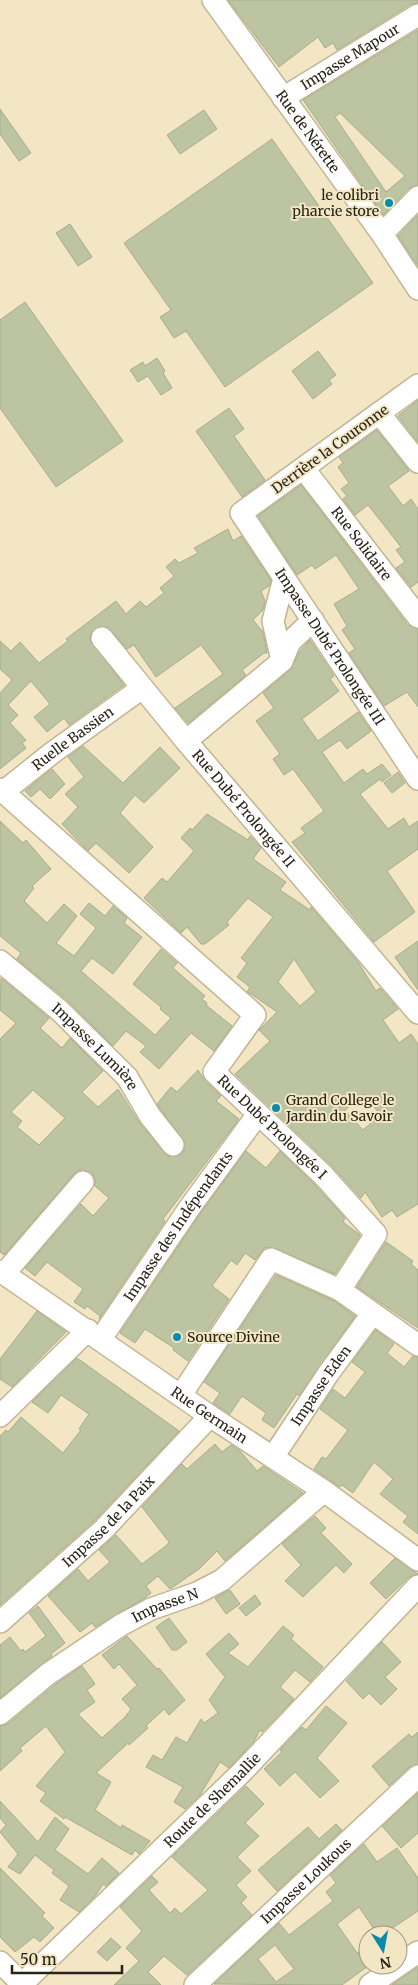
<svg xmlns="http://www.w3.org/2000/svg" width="418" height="1985" font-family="Merriweather,serif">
	<rect width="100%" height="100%" fill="#f3e6c4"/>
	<g fill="#bdc4a2" stroke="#a7ad8c" fill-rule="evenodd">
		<polygon points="228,0 418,0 418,3 411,4 337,50 333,43 325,48 318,37 279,67"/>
		<path d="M418,30v155l-9,3 -26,27 -80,-115zM340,113l65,63 -19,16 -51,-75z"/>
		<polygon points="0,109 31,153 19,161 0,134"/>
		<polygon points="204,110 217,129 180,154 167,135"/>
		<polygon points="272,139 373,283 225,387 186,331 174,338 160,317 171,310 124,243"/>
		<polygon points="418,215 418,266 398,236"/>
		<polygon points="70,224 92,257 78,266 56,233"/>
		<polygon points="25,302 123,441 56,487 0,408 0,320"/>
		<polygon points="318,351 336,375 329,380 332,384 313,399 292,371"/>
		<polygon points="157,358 165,371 163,373 172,388 161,395 148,376 138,382 130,370 143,362 145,366"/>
		<polygon points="418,400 418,442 398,416"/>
		<polygon points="229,408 244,429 234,436 265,480 242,497 196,431"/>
		<polygon points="377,430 409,471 388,486 403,506 411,499 418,509 418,582 411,587 396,568 405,562 396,550 401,547 387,529 368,505 355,515 343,499 347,496 341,489 349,483 338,467 343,463 339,457"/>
		<polygon points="301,485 408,625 418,629 418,707 407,692 384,706 349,653 355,649 342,630 347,626 334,604 359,589 336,555 315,569 312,565 297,575 258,516"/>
		<polygon points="228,529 233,541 241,536 271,580 269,586 261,591 265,601 263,610 253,620 263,632 267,653 264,653 242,670 246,675 188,723 175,708 223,674 201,645 156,677 134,645 127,649 111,630 100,626 91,633 90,640 124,685 69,725 64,718 47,732 34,717 50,704 31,681 8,705 18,715 10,723 26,740 22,743 26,748 0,769 0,693 12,680 0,669 0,641 11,651 20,642 39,663 68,641 66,639 116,601 126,614 140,601 146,607 164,593 160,588 174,576 166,567 175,559 179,563 198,553 194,548"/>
		<polygon points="310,640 334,676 330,679 339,691 302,719 318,741 358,712 371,731 347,749 340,740 322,752 344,783 363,769 367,774 382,764 391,775 382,782 380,779 360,794 388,829 404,818 409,827 418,821 418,849 387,871 415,912 374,942 292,842 305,833 301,828 324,811 293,769 284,775 273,759 280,754 256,721 274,708 263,693 290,670 300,651"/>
		<polygon points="83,746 123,783 160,747 180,768 144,803 135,795 120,813 153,847 129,873 96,843 88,851 62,824 78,807 65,794 84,777 68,757"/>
		<polygon points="52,769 65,784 50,799 40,789 31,797 25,791"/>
		<polygon points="398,772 405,783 392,793 384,783"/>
		<path d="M207,814l41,26 2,-4 11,12 -8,11 33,23 -6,8 30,20 1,-3 47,55 18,29 4,-3 18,21 -15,11 16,23 12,-9 7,10v160l-21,13 -5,-7 -10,7 -17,-25 -4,6 -29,-32 -97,-92 35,-33 -11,-11 18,-18 -26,-18 -4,-2 3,-5 -13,-10 10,-14 -6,-5 32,-41 -25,-19 -21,24 2,3 -24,19h-4l-14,-17 -6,6 -37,-35 18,-20 5,4 27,-31 -13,-13 9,-10 2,2zM294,959l22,33 -16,14 -22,-24zM365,1094l15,21 -17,15 -18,-20z"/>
		<polygon points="0,821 23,843 26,840 51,869 32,886 34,888 24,901 47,923 64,904 77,916 56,943 74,956 96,928 80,914 89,903 105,916 113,906 127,918 124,923 142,937 113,974 92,958 81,971 155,1035 171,1018 160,1009 161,1007 133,984 161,949 177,963 173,968 205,996 202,999 207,1003 206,1005 232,1026 214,1051 191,1033 159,1069 140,1052 146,1046 126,1031 113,1046 67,1000 17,959 21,953 0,936"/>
		<polygon points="418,941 418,990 395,957"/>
		<path d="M1,978l48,40 -9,10 22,20 8,-10 33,33 -21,21 16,15 20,-18 22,35 28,32 12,-1 4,-5 1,-7 -28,-39 14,-17 6,5 21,-22 7,11 16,15 -5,5 23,18 -76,100 2,2 -66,98 1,-3 -13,-10 -2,3 -11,-7 9,-13 -36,-27 -12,14 -10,-8 56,-64 12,12 16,-18 -14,-12v-8l-4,-6 -12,-2 -5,4 -70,81 -4,-3v-213l16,-16 -16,-13zM33,1090l32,28 -26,27 -22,-18 5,-6 -11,-9z"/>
		<polygon points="246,1151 266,1168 280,1151 314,1184 345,1218 343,1222 360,1235 335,1274 271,1247 264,1248 255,1260 245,1253 237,1265 231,1260 212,1286 229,1299 188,1361 173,1350 174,1348 145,1329 135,1343 120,1333 200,1214"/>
		<polygon points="386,1242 413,1261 411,1264 418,1270 418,1328 357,1287"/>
		<polygon points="276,1275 334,1301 355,1316 299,1396 297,1394 274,1428 262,1420 266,1413 242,1396 230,1414 213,1403 220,1393 204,1382"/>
		<polygon points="37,1311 66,1332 12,1387 0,1379 0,1359"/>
		<polygon points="376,1330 394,1344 387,1353 404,1367 413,1356 418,1357 418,1534 403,1522 408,1516 380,1494 393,1479 374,1462 353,1493 342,1485 340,1487 314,1469 322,1457 326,1459 348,1430 320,1409 333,1389 345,1398 365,1372 352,1362"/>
		<polygon points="77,1358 179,1431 95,1520 0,1605 0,1436 6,1430 8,1432 21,1417 63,1453 81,1430 79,1429 89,1414 61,1395 48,1413 32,1402"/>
		<polygon points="215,1444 222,1452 231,1445 240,1451 257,1471 263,1466 303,1493 225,1561 217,1551 199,1569 170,1589 158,1576 146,1586 151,1593 145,1598 95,1627 92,1623 80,1632 48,1596 78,1569 88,1581 110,1562 99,1550 116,1535 142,1564 167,1545 169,1542 142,1507 182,1464 187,1469"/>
		<polygon points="315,1516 326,1528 321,1533 352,1564 344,1573 336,1565 303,1597 285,1581 301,1565 282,1544"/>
		<polygon points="395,1558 418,1574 409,1577 386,1599 370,1583"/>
		<polygon points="230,1590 240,1604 226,1614 215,1598"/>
		<polygon points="255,1595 261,1604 246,1616 239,1608"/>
		<polygon points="38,1606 65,1643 51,1654 52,1656 0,1698 0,1645 10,1637 21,1651 23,1649 25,1652 46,1636 29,1613"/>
		<polygon points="169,1618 187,1642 177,1650 172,1650 156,1627"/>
		<polygon points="283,1626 294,1635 291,1639 323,1667 310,1682 295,1670 280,1687 294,1699 262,1732 260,1730 254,1741 229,1768 220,1762 200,1795 185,1809 174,1802 183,1787 146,1767 153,1755 162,1760 176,1737 187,1743 201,1719 204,1723 218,1713 209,1700 225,1677 206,1654 229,1633 239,1644 228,1653 248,1667"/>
		<polygon points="127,1636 157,1669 159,1668 185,1700 169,1715 164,1709 146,1726 148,1728 129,1745 128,1743 96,1773 111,1782 95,1810 121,1828 122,1825 150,1841 139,1854 135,1850 132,1855 65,1817 64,1819 40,1801 46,1793 36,1786 65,1752 46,1726 20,1748 22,1751 0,1771 0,1726 8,1724 56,1684 82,1666 95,1684 87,1690 95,1702 78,1714 102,1738 125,1717 131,1709 122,1699 137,1685 119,1664 114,1669 102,1655"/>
		<polygon points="382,1642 401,1662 385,1677 397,1689 381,1705 369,1693 363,1699 346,1681"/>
		<polygon points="326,1706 347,1723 317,1758 339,1781 320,1798 295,1772 280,1786 264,1769 282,1752 280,1750 302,1727 306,1730"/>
		<polygon points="418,1732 418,1764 409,1767 389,1786 372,1766 409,1734 412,1737"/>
		<polygon points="246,1786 264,1804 245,1823 259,1836 237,1857 251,1871 236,1885 247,1897 241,1903 252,1915 187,1975 164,1956 148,1972 161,1985 114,1985 139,1961 126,1948 142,1931 120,1907 152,1876 158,1882 149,1890 170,1913 175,1908 181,1914 208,1890 172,1857"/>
		<polygon points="418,1793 418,1833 401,1848 382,1826"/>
		<polygon points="0,1801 38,1842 55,1817 69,1829 55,1850 88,1874 102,1858 119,1873 106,1886 103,1884 96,1895 79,1912 60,1900 69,1886 52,1873 54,1870 35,1855 20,1874 8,1867 18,1854 0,1832 6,1825 0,1818"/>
		<polygon points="336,1824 342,1830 277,1891 258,1870 308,1827 319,1839"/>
		<path d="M364,1844l13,18 20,-14 21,30v33l-36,24h-4l-19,-28 -22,17 20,29 11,-8v21l-26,19 -128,-1 65,-61 10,12 44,-34 -7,-9 10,-9 -6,-8zM275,1945l19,24 -18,13 -18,-23z"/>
		<polygon points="0,1868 45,1913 42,1916 54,1928 40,1942 34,1937 15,1952 0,1937"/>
		<polygon points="111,1938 121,1947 107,1961 97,1952"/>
		<polygon points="418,1967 418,1985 392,1985"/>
	</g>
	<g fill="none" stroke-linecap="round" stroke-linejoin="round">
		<defs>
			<g id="minor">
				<path id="s1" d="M213,0l169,234 36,55"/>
				<path id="s2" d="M283,98l135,-83"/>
				<polyline points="382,234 418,197"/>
				<path id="s3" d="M418,385l-177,128 177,266"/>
				<polyline points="379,413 418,462"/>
				<path id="s4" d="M304,469l114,148"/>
				<path id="s5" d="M284,578l-11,43 9,40 -96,80 232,272"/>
				<polyline points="102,638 186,741"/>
				<polyline points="282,661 290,642 313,620"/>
				<path id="s6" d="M0,789l255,226 -41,57 109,103 53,59 -36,56 78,55"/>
				<path id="s7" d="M3,792l49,-39 90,-65"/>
				<path id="s8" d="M0,961l59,49 68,67 23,39 23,29"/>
				<path id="s9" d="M0,1271l210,145 114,75 94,69"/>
				<polyline points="4,1274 83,1182"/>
				<path id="s10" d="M100,1340l90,-133 68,-93"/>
				<polyline points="181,1395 271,1259 340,1290"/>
				<polyline points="0,1416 88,1330"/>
				<path id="s11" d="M273,1457l55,-83 44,-60"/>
				<path id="s12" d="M0,1622l104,-93 106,-113"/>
				<path id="s13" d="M0,1714l48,-40 73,-49 30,-16 46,-16 25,-13 102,-89"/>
				<polyline points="0,1962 22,1984"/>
				<path id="s14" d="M21,1985l221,-213 176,-186"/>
				<path id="s15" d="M195,1985l223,-209"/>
				<polyline points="370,1985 418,1952"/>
			</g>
		</defs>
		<use href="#minor" stroke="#c1b594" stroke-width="24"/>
		<use href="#minor" stroke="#fff" stroke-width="21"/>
	</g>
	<g fill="#0a8aac" stroke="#f3e6c4" stroke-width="2">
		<circle cx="389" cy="203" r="5"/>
		<circle cx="276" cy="1108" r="5"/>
		<circle cx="177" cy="1337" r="5"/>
	</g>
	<g text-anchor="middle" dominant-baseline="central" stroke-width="4" stroke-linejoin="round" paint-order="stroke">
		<g font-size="14" fill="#272316" stroke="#f3e6c4">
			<text stroke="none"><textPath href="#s2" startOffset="79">Impasse Mapour</textPath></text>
			<text stroke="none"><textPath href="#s1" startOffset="162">Rue de Nérette</textPath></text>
			<text transform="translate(330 449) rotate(-36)">Derrière la Couronne</text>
			<text stroke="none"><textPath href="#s4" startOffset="94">Rue Solidaire</textPath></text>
			<text stroke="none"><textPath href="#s3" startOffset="379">Impasse Dubé Prolongée III</textPath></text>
			<text stroke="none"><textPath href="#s7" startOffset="88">Ruelle Bassien</textPath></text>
			<text stroke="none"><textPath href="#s5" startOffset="299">Rue Dubé Prolongée II</textPath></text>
			<text stroke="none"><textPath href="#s8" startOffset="128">Impasse Lumière</textPath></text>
			<text stroke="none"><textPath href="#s6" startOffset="491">Rue Dubé Prolongée I</textPath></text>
			<text stroke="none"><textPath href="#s10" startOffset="138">Impasse des Indépendants</textPath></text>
			<text stroke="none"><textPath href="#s11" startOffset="86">Impasse Eden</textPath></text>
			<text stroke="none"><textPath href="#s9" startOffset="254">Rue Germain</textPath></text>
			<text stroke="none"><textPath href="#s12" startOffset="148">Impasse de la Paix</textPath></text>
			<text stroke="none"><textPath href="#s13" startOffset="199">Impasse N</textPath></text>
			<text stroke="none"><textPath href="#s14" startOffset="266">Route de Shemallie</textPath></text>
			<text stroke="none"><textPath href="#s15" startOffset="152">Impasse Loukous</textPath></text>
		</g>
		<g font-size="14" fill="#272316" stroke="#f3e6c4" text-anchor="start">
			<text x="379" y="195" text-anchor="end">le colibri<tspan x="379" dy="16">pharcie store</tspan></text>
			<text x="286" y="1100">Grand College le<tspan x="286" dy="16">Jardin du Savoir</tspan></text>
			<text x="187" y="1337">Source Divine</text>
		</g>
	</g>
	<g transform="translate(383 1950) rotate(169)"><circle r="24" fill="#f3e6c4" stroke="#a1987e"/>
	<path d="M0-4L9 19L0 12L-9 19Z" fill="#0a8aac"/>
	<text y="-8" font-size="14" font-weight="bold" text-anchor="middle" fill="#272316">N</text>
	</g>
	<path d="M12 1965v8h110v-8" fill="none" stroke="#272316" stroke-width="2.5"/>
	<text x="20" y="1965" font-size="15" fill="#272316" stroke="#f3e6c4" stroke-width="4" paint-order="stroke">50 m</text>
</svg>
